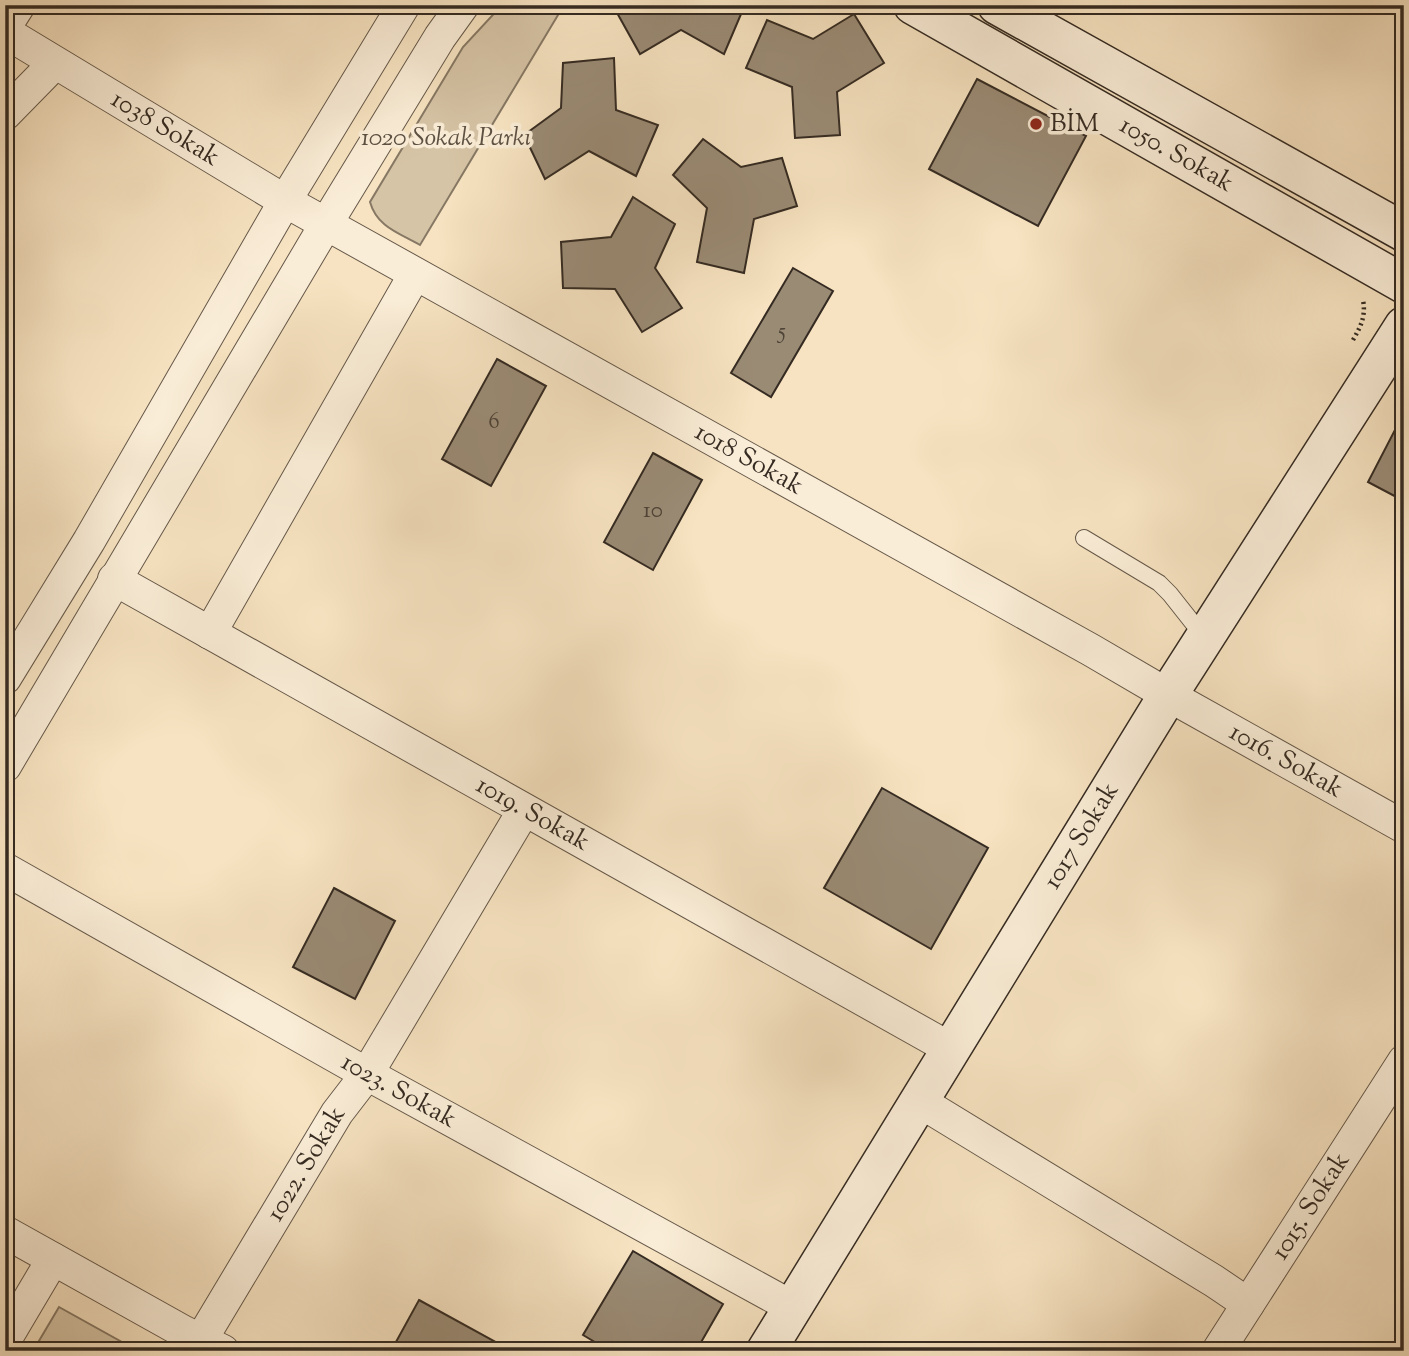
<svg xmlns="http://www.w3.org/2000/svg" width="1409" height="1356" font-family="'Sorts Mill Goudy',serif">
	<rect width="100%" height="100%" fill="#f7e3c1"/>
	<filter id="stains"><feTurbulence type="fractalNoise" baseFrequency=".00286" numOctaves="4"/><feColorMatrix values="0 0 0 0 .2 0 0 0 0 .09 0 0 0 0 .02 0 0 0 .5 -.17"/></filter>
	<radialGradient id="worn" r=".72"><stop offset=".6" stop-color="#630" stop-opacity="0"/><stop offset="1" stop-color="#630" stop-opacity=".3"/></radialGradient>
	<g fill="#d6c4a6" stroke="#867864" stroke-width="2">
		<path d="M502,5h62l-144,240c-21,-12 -43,-18 -50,-43l93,-155z"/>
		<polygon points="59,1307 138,1351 33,1351"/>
	</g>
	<g fill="#9a8b75" stroke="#352b22" stroke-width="2">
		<polygon points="625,5 741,5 744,7 724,54 681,30 640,54 616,11"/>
		<polygon points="854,14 884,63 837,92 840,135 795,138 792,87 746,68 767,20 813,39"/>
		<polygon points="614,58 616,110 658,125 636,176 589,151 545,179 524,135 561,108 563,63"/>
		<polygon points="977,79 1086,136 1038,226 929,169"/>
		<polygon points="703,139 741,167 782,158 797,206 754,219 744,273 697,262 707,208 673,175"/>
		<polygon points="633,197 675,224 655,268 682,308 642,332 615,289 563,288 561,242 611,237"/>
		<polygon points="793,268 833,291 771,397 731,373"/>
		<polygon points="497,359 546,386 491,486 442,459"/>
		<polygon points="1397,426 1404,429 1404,501 1368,482"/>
		<polygon points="653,453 702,480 653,570 604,542"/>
		<polygon points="882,788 988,848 931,949 824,888"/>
		<polygon points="334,888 395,921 355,999 293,967"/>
		<polygon points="633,1251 723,1304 696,1351 610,1351 583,1335"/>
		<polygon points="419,1300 512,1351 391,1351"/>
	</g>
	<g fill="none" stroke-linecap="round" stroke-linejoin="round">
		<defs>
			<polyline id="lane" points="1084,538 1159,583 1170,594 1204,637"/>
			<g id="street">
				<polyline points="5,27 19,5"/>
				<path id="s1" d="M5,32l280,169 806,449 77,45 236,132"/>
				<polyline points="5,114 55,63"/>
				<path id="s2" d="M114,579l837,470"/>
				<polyline points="210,633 415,274"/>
				<polyline points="5,678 89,541 285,201 404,5"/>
				<polyline points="5,766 326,224 440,37 463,5"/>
				<path id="s3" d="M5,869l362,205 427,234"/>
				<polyline points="919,1101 1214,1281 1248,1304"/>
				<polyline points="5,1232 184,1332 223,1351"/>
				<polyline points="5,1340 53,1259"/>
				<path id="s4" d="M201,1340l136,-227 30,-39 157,-264"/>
				<path id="s5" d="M1218,1351l186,-290"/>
			</g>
			<g id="secondary">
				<path id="s6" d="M913,5l491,279"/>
				<polyline points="997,5 1404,232"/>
				<path id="s7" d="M766,1351l402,-656 236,-369"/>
			</g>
		</defs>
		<use href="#lane" stroke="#66594a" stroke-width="18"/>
		<use href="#street" stroke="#66594a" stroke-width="34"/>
		<use href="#secondary" stroke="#352b22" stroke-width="41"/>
		<path stroke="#352b22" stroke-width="4.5" stroke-dasharray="2 3.5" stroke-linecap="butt" d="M1353,340c8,-14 13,-24 10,-40"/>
		<use href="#lane" stroke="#faedd7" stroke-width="16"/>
		<use href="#street" stroke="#faedd7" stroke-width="32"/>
		<use href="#secondary" stroke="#faedd7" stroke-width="38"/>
	</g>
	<circle fill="#8f2418" stroke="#faedd7" stroke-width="2.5" cx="1036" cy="124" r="7"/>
	<g text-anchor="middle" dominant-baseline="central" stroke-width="7" stroke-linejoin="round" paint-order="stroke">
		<g font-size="23" fill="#4e4337">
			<text x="782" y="332">5</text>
			<text x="494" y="422">6</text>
			<text x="653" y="511">10</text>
		</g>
		<g font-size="26" fill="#352b22" stroke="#faedd7" text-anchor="start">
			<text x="1050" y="124">BİM</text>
		</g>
		<g font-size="26" fill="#352b22" stroke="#faedd7">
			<text stroke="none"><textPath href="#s1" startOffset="187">1038 Sokak</textPath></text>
			<text stroke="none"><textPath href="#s6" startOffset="303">1050. Sokak</textPath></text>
			<text stroke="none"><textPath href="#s1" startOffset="858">1018 Sokak</textPath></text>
			<text stroke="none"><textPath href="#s1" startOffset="1474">1016. Sokak</textPath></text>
			<text stroke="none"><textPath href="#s2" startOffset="480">1019. Sokak</textPath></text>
			<text stroke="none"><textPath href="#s7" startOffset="604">1017 Sokak</textPath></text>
			<text stroke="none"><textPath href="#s3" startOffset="452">1023. Sokak</textPath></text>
			<text stroke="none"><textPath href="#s4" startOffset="205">1022. Sokak</textPath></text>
			<text stroke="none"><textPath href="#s5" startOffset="172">1015. Sokak</textPath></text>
		</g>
		<g font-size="26" font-style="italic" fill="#5d5143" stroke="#faedd7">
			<text x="446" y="138">1020 Sokak Parkı</text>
		</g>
	</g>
	<rect width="1409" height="1356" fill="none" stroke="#f7e3c1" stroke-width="28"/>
	<rect x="7" y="7" width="1395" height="1342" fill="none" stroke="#352b22" stroke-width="3.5"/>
	<rect x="14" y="14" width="1381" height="1328" fill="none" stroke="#352b22" stroke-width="2"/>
	<rect width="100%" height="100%" filter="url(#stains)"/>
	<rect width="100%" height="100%" fill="url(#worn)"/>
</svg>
